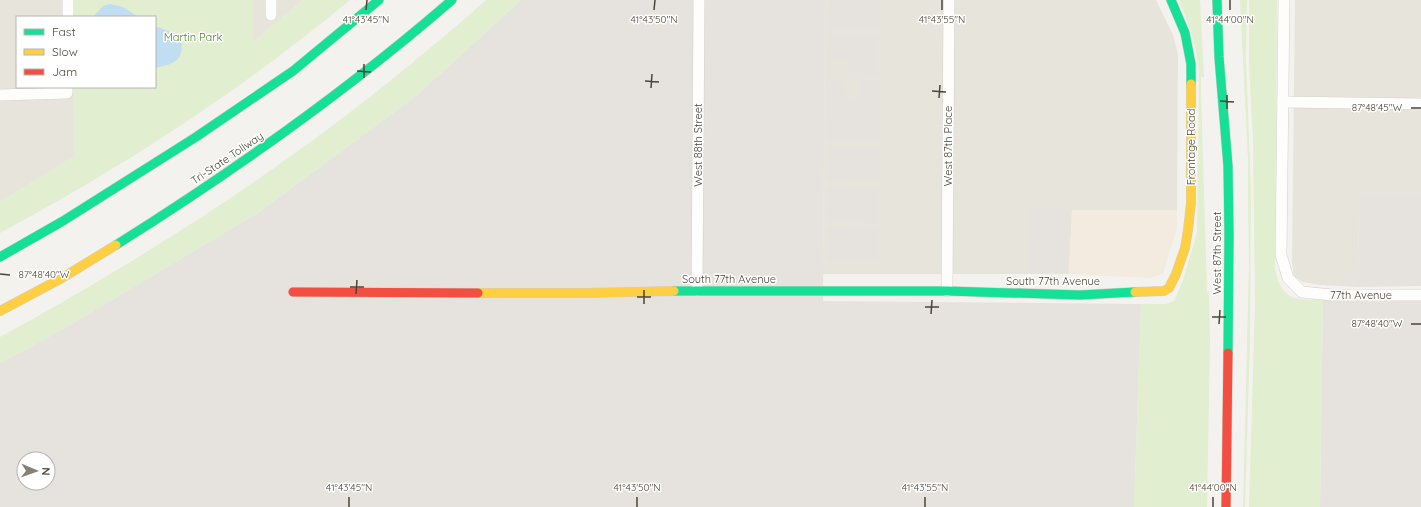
<svg xmlns="http://www.w3.org/2000/svg" width="1421" height="507" font-family="Quicksand,sans-serif">
	<rect width="100%" height="100%" fill="#f4f2ee"/>
	<g fill="#e7e4dc">
		<polygon points="0,0 74,0 74,17 17,17 17,87 73,87 73,157 0,202"/>
		<polygon points="253,0 303,0 253,42"/>
		<polygon points="825,0 1156,0 1173,35 1178,54 1177,210 1072,210 1069,274 823,274"/>
		<polygon points="1295,0 1421,0 1421,197 1359,197 1358,287 1320,285 1303,282 1294,276 1292,262"/>
	</g>
	<polygon fill="#f3ebdf" points="1072,210 1177,210 1177,228 1163,274 1151,278 1069,274"/>
	<g fill="#e6e2de" fill-rule="evenodd">
		<path d="M521,0h304l-2,301 318,3 -7,203h-1134v-144l58,-31 203,-121 156,-116zM24,459h24v24h-24z"/>
		<polygon points="1359,197 1421,197 1421,286 1358,287"/>
		<polygon points="1323,299 1421,300 1421,507 1320,507"/>
	</g>
	<g fill="#e1eecf">
		<path d="M74,0h179v42l50,-42h47c-108,90 -227,167 -350,233v-31l73,-45v-70h82v-70h-81z"/>
		<path d="M486,0h35l-104,95 -156,116 -203,121 -58,31v-26c145,-79 285,-169 412,-274 25,-21 50,-41 74,-63z"/>
		<path d="M1179,0h21l4,77h-3v15l6,200h2l1,50 -3,165h-73l7,-203h25l8,-3 9,-21 14,-47 2,-160c-2,-27 -10,-49 -20,-73z"/>
		<polygon points="1240,0 1247,0 1246,60 1251,189 1250,342 1245,507 1243,507 1249,264 1248,199 1248,159"/>
		<path d="M1249,0h28l-2,269c7,31 19,32 48,30l-3,208h-71l6,-206 -2,-160 -4,-78z"/>
	</g>
	<g fill="#e6e3df">
		<polygon points="829,0 880,0 880,30 828,29"/>
		<polygon points="829,37 879,38 879,74 848,73 848,60 828,60"/>
		<polygon points="447,77 665,78 664,160 607,160 607,186 663,186 663,204 468,205 468,172 433,173 431,86"/>
		<polygon points="827,79 845,80 846,98 859,98 860,80 880,81 879,142 826,141"/>
		<polygon points="429,89 432,175 467,173 467,207 616,206 616,270 343,269 312,246 296,245 274,250 262,213 349,155"/>
		<polygon points="828,147 880,148 879,182 827,181"/>
		<polygon points="827,188 879,189 878,223 826,222"/>
		<polygon points="1029,207 1069,208 1068,272 1028,272"/>
		<polygon points="827,228 879,229 878,261 827,260"/>
		<polygon points="340,309 555,311 554,507 154,507 154,386 265,386 283,371 296,335 327,321"/>
		<polygon points="572,313 598,313 599,319 604,324 608,325 850,326 848,402 570,400"/>
	</g>
	<g fill="#c0ddf1">
		<polygon points="110,4 123,7 138,17 93,17 103,6"/>
		<path d="M155,26c7,3 15,5 21,9 9,7 7,22 -2,27 -6,4 -13,4 -19,6z"/>
	</g>
	<g fill="none" stroke-linecap="round" stroke-linejoin="round">
		<defs>
			<g id="street">
				<polyline points="1284,0 1281,255 1288,278 1302,292 1332,295 1421,295"/>
				<polyline points="271,15 271,0"/>
				<polyline points="68,17 68,0"/>
				<polyline points="0,95 67,93 67,87"/>
				<polyline points="1283,102 1421,104"/>
				<polyline points="697,290 699,0"/>
				<polyline points="947,291 949,0"/>
			</g>
			<g id="fast">
				<polyline points="1171,0 1185,33 1191,64 1191,84"/>
				<polyline points="1217,0 1219,57 1228,166 1229,235 1228,353"/>
				<path d="M116,245c118,-74 231,-154 336,-245"/>
				<polyline points="0,257 63,221 196,137 293,71 379,0"/>
				<polyline points="674,291 947,291 1080,295 1135,292"/>
			</g>
			<g id="slow">
				<polyline points="1135,292 1164,291 1169,288 1176,274 1185,248 1188,230 1191,203 1191,84"/>
				<polyline points="478,293 587,293 674,291"/>
				<polyline points="0,311 62,278 116,245"/>
			</g>
			<g id="jam">
				<polyline points="293,292 478,293"/>
				<polyline points="1226,507 1228,353"/>
			</g>
		</defs>
		<use href="#street" stroke="#d2d0cb" stroke-width="12"/>
		<use href="#fast" stroke="#d3cfc5" stroke-width="10"/>
		<use href="#slow" stroke="#d3cfc5" stroke-width="10"/>
		<use href="#jam" stroke="#d3cfc5" stroke-width="10"/>
		<use href="#street" stroke="#fdfdfc" stroke-width="11"/>
		<use href="#fast" stroke="#16e098" stroke-width="9"/>
		<use href="#slow" stroke="#ffcf43" stroke-width="9"/>
		<use href="#jam" stroke="#f24e42" stroke-width="9"/>
	</g>
	<path fill="none" stroke="#4b4439" stroke-width="1.5" d="M366,10l1,-10M654,10l1,-10M942,10v-10M1230,10v-10M357,71l14,1M364,78v-14M645,81l14,1M651,88l1,-14M932,91l14,1M939,98l1,-13M1220,101l14,1M1411,108h10M1227,109v-14M0,274l10,1M350,287h14M356,294l1,-14M637,297h14M644,304v-14M925,307h14M931,314l1,-14M1212,317h14M1219,324l1,-14M1411,324h10M349,507v-10M637,507v-10M925,507v-10M1213,507v-10"/>
	<g text-anchor="middle" dominant-baseline="central" stroke-width="3" stroke-linejoin="round" paint-order="stroke">
		<g font-size="11" fill="#4a7f2a" stroke="#fff">
			<text x="193" y="37">Martin Park</text>
		</g>
		<g font-size="11" fill="#4b4439" stroke="#fff">
			<text transform="translate(698 145) rotate(-90)">West 88th Street</text>
			<text transform="translate(948 146) rotate(-90)">West 87th Place</text>
			<text transform="translate(1191 147) rotate(-90)">Frontage Road</text>
			<text transform="translate(227 158) rotate(-34)">Tri-State Tollway</text>
			<text transform="translate(1217 253) rotate(-90)">West 87th Street</text>
			<text x="729" y="279">South 77th Avenue</text>
			<text x="1053" y="281">South 77th Avenue</text>
			<text x="1361" y="295">77th Avenue</text>
		</g>
	</g>
	<g font-size="10" text-anchor="middle" fill="#4b4439" stroke="#fff" stroke-width="3" stroke-linejoin="round" paint-order="stroke">
		<text x="366" y="23">41°43'45"N</text>
		<text x="654" y="23">41°43'50"N</text>
		<text x="942" y="23">41°43'55"N</text>
		<text x="1230" y="23">41°44'00"N</text>
		<text x="1377" y="111">87°48'45"W</text>
		<text x="44" y="278">87°48'40"W</text>
		<text x="1377" y="327">87°48'40"W</text>
		<text x="349" y="491">41°43'45"N</text>
		<text x="637" y="491">41°43'50"N</text>
		<text x="925" y="491">41°43'55"N</text>
		<text x="1213" y="491">41°44'00"N</text>
	</g>
	<rect x="16" y="16" width="140" height="72" fill="#ffffff" stroke="#b7b4b0"/>
	<rect x="24" y="29" width="20" height="6" fill="#16e098" stroke="#b7b4b0"/>
	<text x="52" y="36" font-size="12" fill="#4b4439">Fast</text>
	<rect x="24" y="49" width="20" height="6" fill="#ffcf43" stroke="#b7b4b0"/>
	<text x="52" y="56" font-size="12" fill="#4b4439">Slow</text>
	<rect x="24" y="69" width="20" height="6" fill="#f24e42" stroke="#b7b4b0"/>
	<text x="52" y="76" font-size="12" fill="#4b4439">Jam</text>
	<g transform="translate(36 471) rotate(92)"><circle r="19" fill="#ffffff" stroke="#b7b4b0"/>
	<path d="M0-3L7 15L0 10L-7 15Z" fill="#868178"/>
	<text y="-6" font-size="11" font-weight="bold" text-anchor="middle" fill="#4b4439">N</text>
	</g>
</svg>
